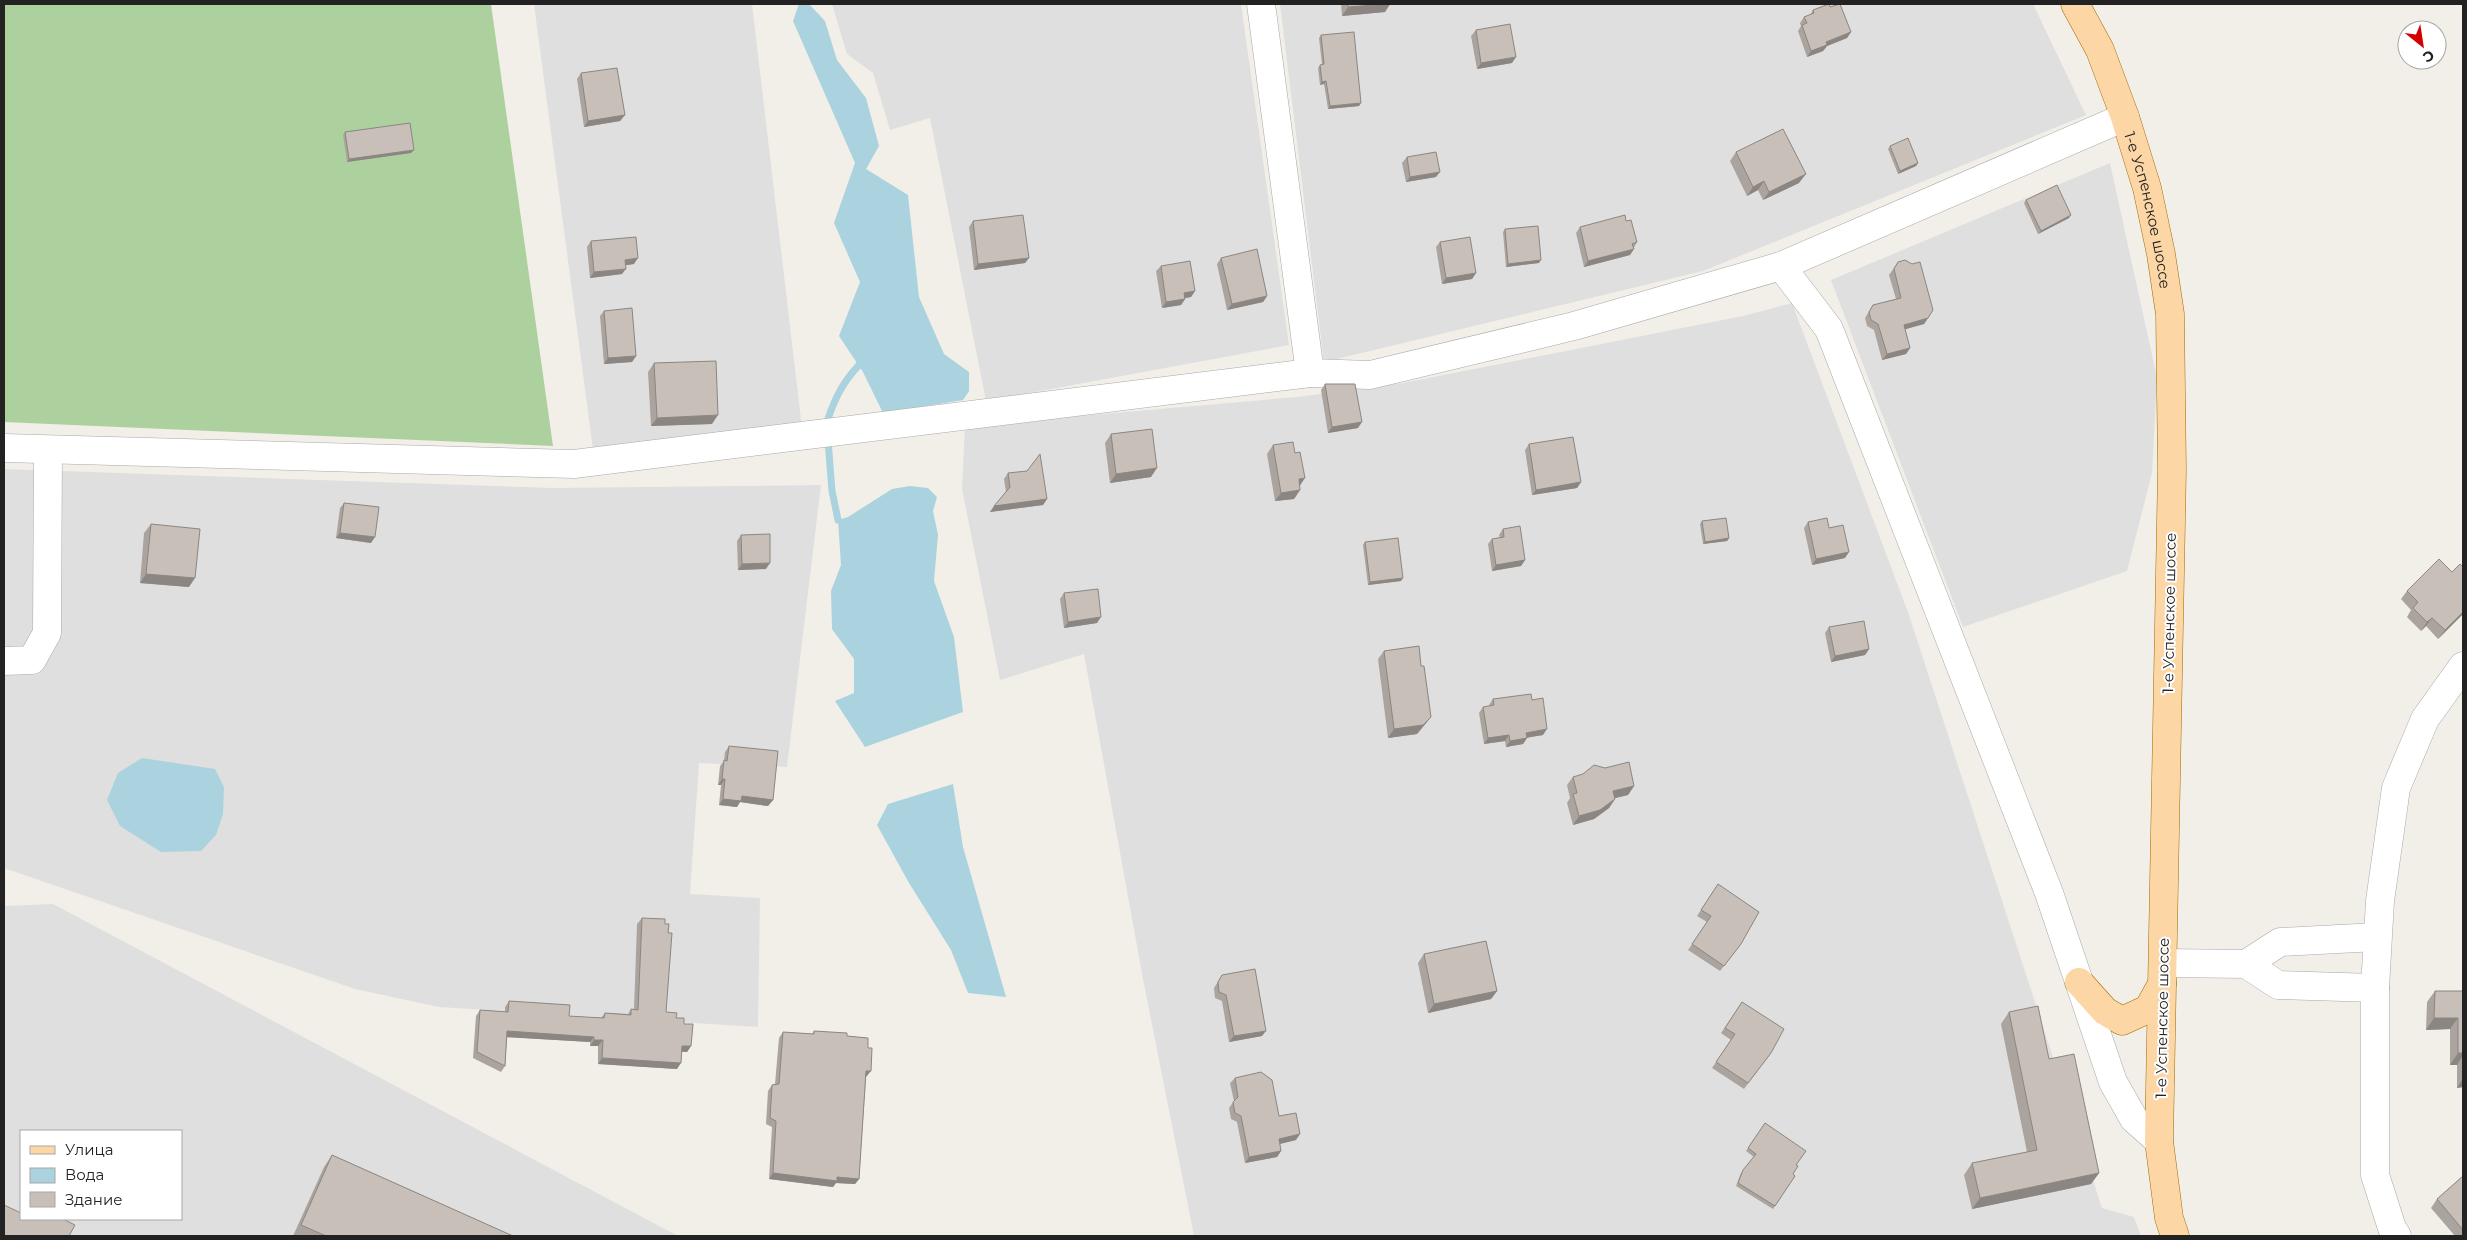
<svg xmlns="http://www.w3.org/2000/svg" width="2467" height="1240" font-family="Montserrat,sans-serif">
	<rect width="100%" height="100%" fill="#f2efe9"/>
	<g fill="#e0dfdf" fill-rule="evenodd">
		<polygon points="534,4 752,4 802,428 594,457"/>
		<polygon points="832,4 1241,4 1289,345 986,401 930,118 890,130 873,73 847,54"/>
		<polygon points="1280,4 2033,4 2086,115 1703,271 1324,362"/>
		<polygon points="2110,163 2157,378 2152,473 2127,571 1963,627 1831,280"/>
		<polygon points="1792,303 1909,615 2102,1208 2134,1217 2141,1236 1194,1236 1143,979 1084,654 1000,680 962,489 965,426 1297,397 1403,383 1743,316"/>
		<polygon points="4,469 553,488 821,485 787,767 699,763 690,894 760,898 758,1027 439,1007 355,989 4,868"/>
		<path d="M53,904l625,332h-674v-330zM21,1131h160v88h-160z"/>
	</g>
	<polygon fill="#add19e" points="4,4 491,4 553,446 4,422"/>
	<g fill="#aad3df">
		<polygon points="799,4 809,4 825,21 837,60 866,98 879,146 866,169 908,195 919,297 944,354 969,372 969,391 963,400 883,413 863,372 839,336 860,282 834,223 855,163 793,21"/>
		<polygon points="910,486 928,488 937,497 933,511 938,535 934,581 954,637 963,712 865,747 835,701 854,693 854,659 832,629 831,591 841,565 838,520 848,517 892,489"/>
		<polygon points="142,758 215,769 224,787 223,814 216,835 201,851 161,852 120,826 107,800 118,773"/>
		<polygon points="953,784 963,847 1006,997 968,993 951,950 909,883 877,825 888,804"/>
	</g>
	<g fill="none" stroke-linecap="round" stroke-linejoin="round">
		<g stroke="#aad3df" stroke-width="7">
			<path d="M828,419c7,-21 15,-37 31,-54"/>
			<polyline points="828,440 832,491 838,520"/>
		</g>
		<defs>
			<g id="minor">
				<polyline points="1261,4 1310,373 1370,375 1574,326 1781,266 2125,117"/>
				<polyline points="1781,266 1829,329 2049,893 2113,1082 2134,1119 2159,1141"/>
				<polyline points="4,448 574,464 1310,373"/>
				<polyline points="4,661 32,660 47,633 48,450"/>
				<polyline points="2163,963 2246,964 2278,985 2375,988"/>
				<polyline points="2246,964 2280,942 2377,937"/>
				<polyline points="2397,1236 2392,1228 2375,1175 2375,988 2380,901 2396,788 2425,719 2463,666"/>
			</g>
			<g id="major">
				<path id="s1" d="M2075,4l25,46 25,67 22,71 14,66 9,60 2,156 -13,671 10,77 6,18"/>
				<polyline points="2079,982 2105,1011 2122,1021 2148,1009 2162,984"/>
			</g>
		</defs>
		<use href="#minor" stroke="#a9a9a9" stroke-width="29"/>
		<use href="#major" stroke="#a06b00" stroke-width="29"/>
		<use href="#minor" stroke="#fff" stroke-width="28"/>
		<use href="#major" stroke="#fcd6a4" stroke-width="28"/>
	</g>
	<g fill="#aba49e">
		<polygon points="1341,4 1390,4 1385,12 1342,16"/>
		<polygon points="1830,7 1851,32 1847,38 1827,46 1823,51 1807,57 1798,31 1801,26 1800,23 1804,17 1810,15 1813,10"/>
		<polygon points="1476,30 1512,63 1477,69 1471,36"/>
		<polygon points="1321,35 1359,106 1328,109 1324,84 1320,85 1318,68 1320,65 1322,65 1319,38"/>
		<polygon points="581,73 625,115 620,121 584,127 577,79"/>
		<polygon points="345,132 414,150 411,153 347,162 343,135"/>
		<polygon points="1890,146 1918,163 1916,166 1898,174 1888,149"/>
		<polygon points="1736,152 1799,183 1763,200 1758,190 1747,196 1730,161"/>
		<polygon points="1407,157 1436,177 1406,182 1402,163"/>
		<polygon points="2026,200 2069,218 2038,234 2024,203"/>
		<polygon points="973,221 1029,258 1025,263 974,270 969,227"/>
		<polygon points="1626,221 1637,242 1630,255 1584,267 1576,233 1580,227"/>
		<polygon points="1505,229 1539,263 1506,267 1503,232"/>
		<polygon points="591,241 634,264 625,265 622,274 590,278 587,247"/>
		<polygon points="1440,242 1476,273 1472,279 1442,284 1436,247"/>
		<polygon points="1221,258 1267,296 1263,302 1227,310 1217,264"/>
		<polygon points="1898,262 1928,318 1924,324 1905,329 1910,348 1906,354 1882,360 1874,330 1867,326 1865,318 1873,305 1896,299 1889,275"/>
		<polygon points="1161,266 1195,291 1191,297 1185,298 1185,299 1181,305 1162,308 1156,271"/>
		<polygon points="604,311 636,356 632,362 604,364 600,316"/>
		<polygon points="654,363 712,424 651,426 648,372"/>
		<polygon points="1325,384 1358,428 1328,433 1321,390"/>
		<polygon points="1111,434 1151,477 1110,483 1105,443"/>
		<polygon points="1529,444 1581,482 1577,488 1532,495 1525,450"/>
		<polygon points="1273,445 1300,490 1294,499 1275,501 1267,454"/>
		<polygon points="1008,473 1047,499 1043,505 990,512 1006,492 1004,479"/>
		<polygon points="344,503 371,543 336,538 340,508"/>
		<polygon points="1702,521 1729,538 1727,541 1703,544 1700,524"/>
		<polygon points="1808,522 1845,558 1812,565 1804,528"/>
		<polygon points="151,524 189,587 140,583 144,533"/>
		<polygon points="1503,529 1525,560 1521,566 1492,571 1488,544 1492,539 1500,538 1499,535"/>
		<polygon points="741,535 766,569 738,570 737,541"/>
		<polygon points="1365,542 1401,581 1368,585 1363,545"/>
		<polygon points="2463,567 2463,614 2438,639 2426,626 2421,631 2407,617 2411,610 2401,599 2407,591"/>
		<polygon points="1064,593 1097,623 1064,628 1060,599"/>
		<polygon points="1829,627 1869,649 1865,655 1831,662 1825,633"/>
		<polygon points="1384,651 1421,666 1431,717 1417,734 1388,738 1378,659"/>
		<polygon points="1493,699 1532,700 1543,735 1527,738 1523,744 1506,747 1505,741 1484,744 1479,713 1483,707 1489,706 1489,705"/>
		<polygon points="729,746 773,800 768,806 740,802 737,807 719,805 721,785 718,785 720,766 724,761 725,752"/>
		<polygon points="1573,777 1634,786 1628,795 1615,798 1615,799 1609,808 1594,819 1573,825 1567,803 1570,798 1567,785"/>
		<polygon points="1718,884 1741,944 1720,971 1688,950 1707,922 1697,916"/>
		<polygon points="642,918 666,1012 676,1018 691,1046 687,1052 682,1052 677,1069 598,1064 598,1046 590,1046 590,1042 507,1037 505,1066 501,1072 473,1058 476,1016 480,1010 505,1012 505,1007 509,1001 569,1016 601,1018 605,1013 628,1014 631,1009 634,1009 637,924"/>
		<polygon points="1424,954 1497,991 1491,999 1428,1013 1418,963"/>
		<polygon points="1222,975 1262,1036 1229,1042 1222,1001 1215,998 1214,988"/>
		<polygon points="2435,991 2463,991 2463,1087 2457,1088 2457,1065 2450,1065 2450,1029 2426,1030 2427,1002"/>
		<polygon points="1742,1002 1771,1053 1744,1089 1712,1068 1731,1040 1721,1033"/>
		<polygon points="2009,1012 2049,1059 2099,1173 2091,1184 1972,1209 1964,1175 1972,1163 2027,1152 2001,1024"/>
		<polygon points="814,1031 847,1036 866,1077 859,1179 855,1184 836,1183 833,1187 769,1179 772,1127 766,1124 768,1091 772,1085 775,1084 779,1038 783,1032 812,1034"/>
		<polygon points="1235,1078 1279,1116 1296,1140 1280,1144 1281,1151 1277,1157 1245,1163 1237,1122 1231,1119 1229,1108 1234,1101 1230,1083"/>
		<polygon points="1765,1123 1796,1165 1793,1174 1795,1176 1773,1209 1736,1186 1741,1173 1754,1157 1746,1151"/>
		<polygon points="332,1155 513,1236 293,1236 324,1167"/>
		<polygon points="2463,1176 2463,1236 2455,1236 2431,1208 2437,1199"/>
	</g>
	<g fill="#8b8681">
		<polygon points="1390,4 1385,12 1342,16 1348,7"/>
		<polygon points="1851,32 1847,38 1827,46 1823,51 1807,57 1811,51 1826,42"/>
		<polygon points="1516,57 1512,63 1477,69 1481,63"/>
		<polygon points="1326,81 1324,84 1320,85 1322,82"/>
		<polygon points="1361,103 1359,106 1328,109 1330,106"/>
		<polygon points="625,115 620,121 584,127 588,121"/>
		<polygon points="414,150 411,153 347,162 349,159"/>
		<polygon points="1918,163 1916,166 1898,174 1900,171"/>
		<polygon points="1440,172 1436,177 1406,182 1410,177"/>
		<polygon points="1806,174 1799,183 1763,200 1769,192"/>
		<polygon points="1764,181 1758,190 1747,196 1753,187"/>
		<polygon points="2071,215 2069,218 2038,234 2041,231"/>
		<polygon points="1634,249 1630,255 1584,267 1588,261"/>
		<polygon points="638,258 634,264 621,266 625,260"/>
		<polygon points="1029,258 1025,263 974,270 978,264"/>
		<polygon points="1541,260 1539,263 1506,267 1508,264"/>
		<polygon points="626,269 622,274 590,278 594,272"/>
		<polygon points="1476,273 1472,279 1442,284 1446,278"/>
		<polygon points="1195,291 1191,297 1180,299 1184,293"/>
		<polygon points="1267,296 1263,302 1227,310 1232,304"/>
		<polygon points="1185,299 1181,305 1162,308 1166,302"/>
		<polygon points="1928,318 1924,324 1899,331 1904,325"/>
		<polygon points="1910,348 1906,354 1882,360 1887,354"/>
		<polygon points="636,356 632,362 604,364 608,358"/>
		<polygon points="718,415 712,424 651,426 657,418"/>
		<polygon points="1362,422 1358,428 1328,433 1332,427"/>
		<polygon points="1157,468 1151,477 1110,483 1116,474"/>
		<polygon points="1305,478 1299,487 1299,479"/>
		<polygon points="1581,482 1577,488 1532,495 1536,490"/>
		<polygon points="1300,490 1294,499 1275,501 1281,493"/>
		<polygon points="1047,499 1043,505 990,512 994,506"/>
		<polygon points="340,533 375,537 371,543 336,538"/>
		<polygon points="1729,538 1727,541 1703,544 1705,542"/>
		<polygon points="1849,552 1845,558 1812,565 1816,559"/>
		<polygon points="1525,560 1521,566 1492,571 1496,565"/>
		<polygon points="770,563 766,569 738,570 742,564"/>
		<polygon points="146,574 195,578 189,587 140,583"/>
		<polygon points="1403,578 1401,581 1368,585 1370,582"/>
		<polygon points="2463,612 2463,614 2438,639 2445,630"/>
		<polygon points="1101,617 1097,623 1064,628 1068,622"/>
		<polygon points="2432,618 2426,626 2421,631 2427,622"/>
		<polygon points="1869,649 1865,655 1831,662 1835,656"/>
		<polygon points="1431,717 1417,734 1388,738 1394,729"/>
		<polygon points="1547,729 1543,735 1522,738 1526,733"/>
		<polygon points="1509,735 1505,741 1484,744 1488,738"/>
		<polygon points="1527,738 1523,744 1506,747 1510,741"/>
		<polygon points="722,779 725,779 721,785 718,785"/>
		<polygon points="1634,786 1628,795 1607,800 1613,791"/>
		<polygon points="742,796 773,800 768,806 740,802 737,807 719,805 723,799"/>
		<polygon points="1615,799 1609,808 1594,819 1573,825 1579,816"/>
		<polygon points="1497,991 1491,999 1428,1013 1434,1004"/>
		<polygon points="2434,1018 2458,1018 2450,1029 2426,1030"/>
		<polygon points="507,1031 594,1037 590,1042 503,1037"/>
		<polygon points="1266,1031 1262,1036 1229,1042 1234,1036"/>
		<polygon points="594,1040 603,1040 598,1046 590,1046"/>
		<polygon points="682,1046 691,1046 687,1052 678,1051"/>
		<polygon points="2458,1053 2463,1053 2463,1055 2457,1065 2450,1065"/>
		<polygon points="602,1058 681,1063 677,1069 598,1064"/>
		<polygon points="866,1071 871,1071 866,1077 862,1077"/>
		<polygon points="2463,1078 2463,1087 2457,1088"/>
		<polygon points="1300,1134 1296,1140 1275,1145 1279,1139"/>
		<polygon points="1281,1151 1277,1157 1245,1163 1249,1157"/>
		<polygon points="773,1173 837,1177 859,1179 855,1184 836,1183 833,1187 769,1179"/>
		<polygon points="2099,1173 2091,1184 1972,1209 1980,1198"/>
	</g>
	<g fill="#c7bfb8" stroke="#8b8681">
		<polygon points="1348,4 1387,4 1348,7"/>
		<polygon points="1829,4 1830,7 1840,4 1851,32 1826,42 1827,45 1811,51 1802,25 1807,23 1804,17 1814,13 1813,10"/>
		<polygon points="1510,24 1516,57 1481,63 1476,30"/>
		<polygon points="1354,32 1361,103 1330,106 1326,81 1322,82 1320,65 1324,64 1321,35"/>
		<polygon points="617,68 625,115 588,121 581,73"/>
		<polygon points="410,123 414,150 349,159 345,132"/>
		<polygon points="1783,129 1806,174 1769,192 1764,181 1753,187 1736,152"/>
		<polygon points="1908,138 1918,163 1900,171 1890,146"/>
		<polygon points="1436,152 1440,172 1410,177 1407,157"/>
		<polygon points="2057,185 2071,215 2041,231 2026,200"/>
		<polygon points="1023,215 1029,258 978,264 973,221"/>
		<polygon points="1625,215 1626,221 1631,220 1637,242 1632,244 1634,249 1588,261 1580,227"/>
		<polygon points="1538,226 1541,260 1508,264 1505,229"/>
		<polygon points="636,237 638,258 625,260 626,269 594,272 591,241"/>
		<polygon points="1470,237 1476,273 1446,278 1440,242"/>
		<polygon points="1257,249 1267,296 1232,304 1221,258"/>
		<polygon points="1905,260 1912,264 1920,262 1933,310 1928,318 1904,325 1910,348 1887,354 1878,324 1871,320 1869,312 1873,305 1901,298 1894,269 1898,262"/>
		<polygon points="1190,261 1195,291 1184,293 1185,299 1166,302 1161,266"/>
		<polygon points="632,308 636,356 608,358 604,311"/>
		<polygon points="716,361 718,415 657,418 654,363"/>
		<polygon points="1325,384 1355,384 1362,422 1332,427"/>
		<polygon points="1152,429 1157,468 1116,474 1111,434"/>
		<polygon points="1573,437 1581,482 1536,490 1529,444"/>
		<polygon points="1293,442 1295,453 1300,452 1305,478 1299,479 1300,490 1281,493 1273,445"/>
		<polygon points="1040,454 1047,499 994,506 1010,487 1008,473 1027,471"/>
		<polygon points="344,503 379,507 375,537 340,533"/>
		<polygon points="1726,518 1729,538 1705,542 1702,521"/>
		<polygon points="1827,518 1829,528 1843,525 1849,552 1816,559 1808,522"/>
		<polygon points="151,524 200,529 195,578 146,574"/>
		<polygon points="1520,526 1525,560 1496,565 1492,539 1504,537 1503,529"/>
		<polygon points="770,534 770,563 742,564 741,535"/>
		<polygon points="1398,538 1403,578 1370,582 1365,542"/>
		<polygon points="2439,559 2452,572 2460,564 2463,567 2463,612 2445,630 2432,618 2427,622 2413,608 2418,602 2407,591"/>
		<polygon points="1098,589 1101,617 1068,622 1064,593"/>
		<polygon points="1864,621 1869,649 1835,656 1829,627"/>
		<polygon points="1419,646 1421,666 1424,666 1431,717 1423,725 1394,729 1384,651"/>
		<polygon points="1531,694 1532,700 1543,698 1547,729 1526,733 1527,738 1510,741 1509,735 1488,738 1483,707 1494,705 1493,699"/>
		<polygon points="729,746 778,751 773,800 742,796 741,801 723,799 725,779 722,779 724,760 727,761"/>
		<polygon points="1629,762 1634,786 1613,791 1615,799 1600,810 1579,816 1573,794 1577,793 1573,777 1583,774 1594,765 1605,768"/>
		<polygon points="1718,884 1759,912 1741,944 1724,966 1692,944 1711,916 1701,910"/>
		<polygon points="642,918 665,919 665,924 669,924 668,933 672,933 666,1012 677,1013 676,1018 684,1018 684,1024 693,1024 691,1046 682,1046 681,1063 602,1058 603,1040 594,1040 594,1037 507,1031 505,1066 477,1052 480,1010 508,1012 509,1001 570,1005 569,1016 604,1018 605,1013 631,1015 631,1009 638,1010"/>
		<polygon points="1486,941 1497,991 1434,1004 1424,954"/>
		<polygon points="1255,969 1266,1031 1234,1036 1226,995 1219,992 1218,982 1222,975"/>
		<polygon points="2435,991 2463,991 2463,1053 2458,1053 2458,1018 2434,1018"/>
		<polygon points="1742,1002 1784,1029 1771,1053 1748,1083 1716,1062 1735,1034 1725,1028"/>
		<polygon points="2038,1006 2049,1059 2074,1054 2099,1173 1980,1198 1972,1163 2037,1150 2009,1012"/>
		<polygon points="814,1031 847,1033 847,1036 868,1038 868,1048 872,1048 871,1071 866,1071 859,1179 837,1177 837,1181 773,1173 776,1121 770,1118 772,1085 779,1084 783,1032 814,1034"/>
		<polygon points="1261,1072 1272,1080 1279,1116 1296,1113 1300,1134 1279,1139 1281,1151 1249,1157 1241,1116 1235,1113 1233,1102 1238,1097 1235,1078"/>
		<polygon points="1765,1123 1806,1151 1796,1165 1798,1166 1793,1174 1795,1176 1775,1206 1738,1183 1743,1170 1756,1154 1748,1148"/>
		<polygon points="332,1155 513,1236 326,1236 301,1225"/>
		<polygon points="2463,1176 2463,1230 2437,1199"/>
		<polygon points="4,1205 21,1213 21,1219 63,1219 75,1225 69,1236 4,1236"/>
	</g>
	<g text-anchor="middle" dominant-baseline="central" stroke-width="4" stroke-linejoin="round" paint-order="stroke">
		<g font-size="15" fill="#222" stroke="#fff">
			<text stroke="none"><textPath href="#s1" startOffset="220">1-е Успенское шоссе</textPath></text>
			<text transform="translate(2169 613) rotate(-89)">1-е Успенское шоссе</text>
			<text transform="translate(2162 1018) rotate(-89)">1-е Успенское шоссе</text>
		</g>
	</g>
	<rect width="2467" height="1240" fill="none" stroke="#222222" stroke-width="10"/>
	<rect x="20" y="1130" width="162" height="90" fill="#ffffff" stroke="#a7a7a7"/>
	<rect x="30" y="1146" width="25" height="8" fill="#fcd6a4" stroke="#a7a7a7"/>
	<text x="65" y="1155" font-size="15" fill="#222222">Улица</text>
	<rect x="30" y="1168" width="25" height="15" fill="#aad3df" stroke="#a7a7a7"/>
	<text x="65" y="1180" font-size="15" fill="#222222">Вода</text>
	<rect x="30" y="1192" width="25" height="15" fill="#c7bfb8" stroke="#a7a7a7"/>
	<text x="65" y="1205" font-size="15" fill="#222222">Здание</text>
	<g transform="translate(2422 45) rotate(150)"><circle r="24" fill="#ffffff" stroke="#a7a7a7"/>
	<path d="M0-4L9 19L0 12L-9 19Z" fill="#d40000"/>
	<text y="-8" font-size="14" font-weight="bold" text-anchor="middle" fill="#222222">С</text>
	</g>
</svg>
